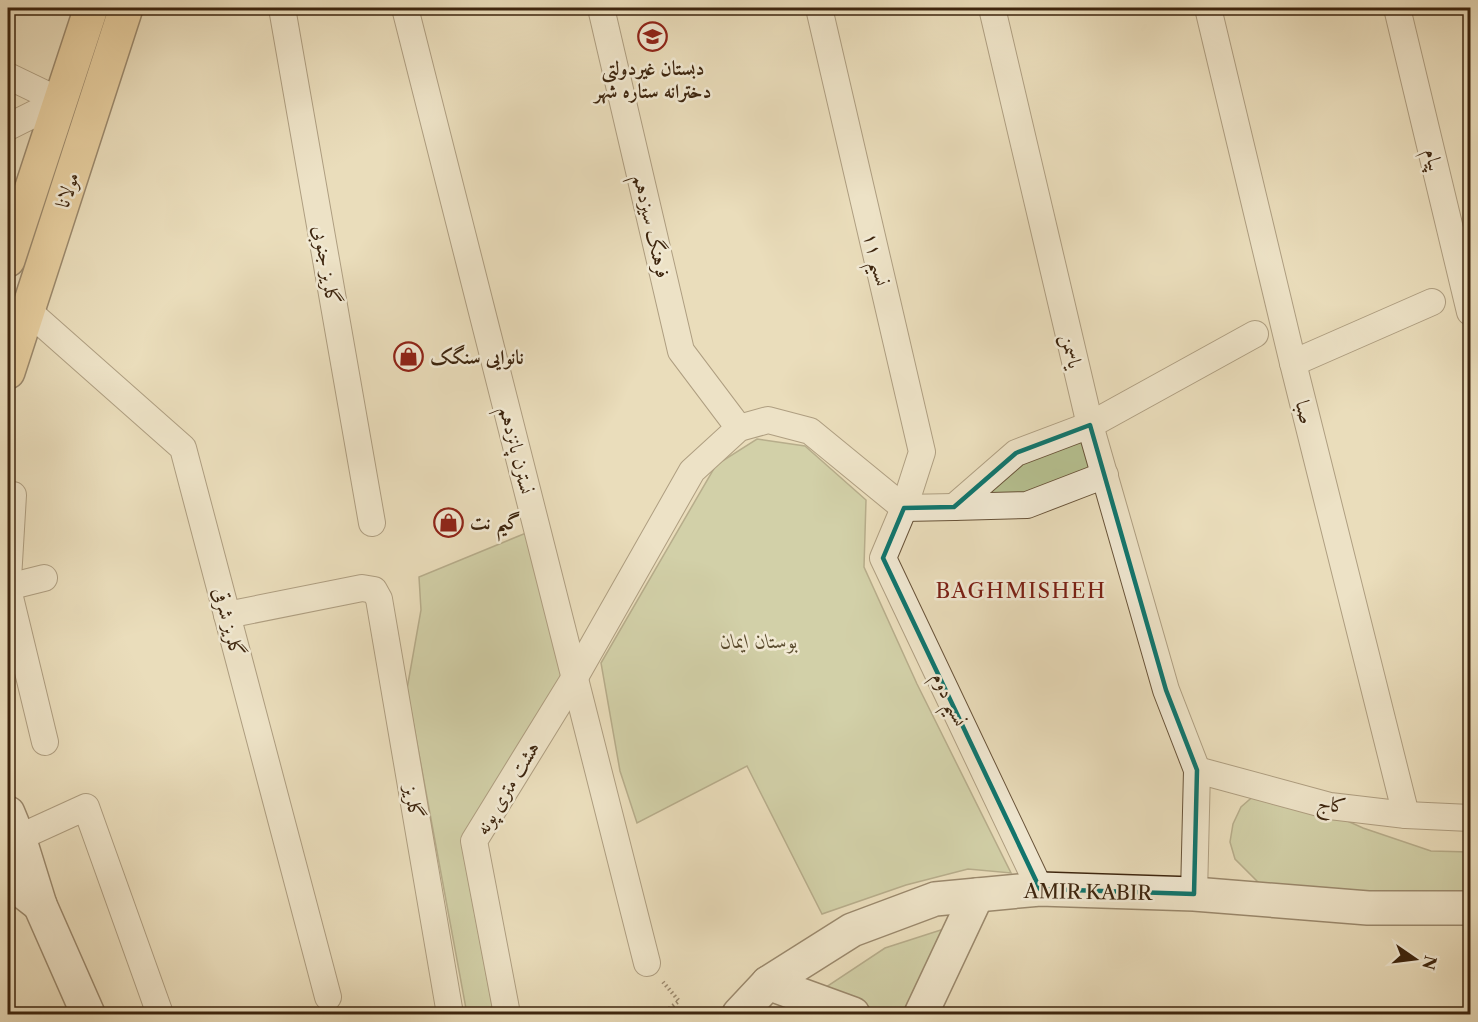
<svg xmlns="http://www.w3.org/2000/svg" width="1478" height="1022" font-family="'Libre Caslon Text',Amiri,serif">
	<rect width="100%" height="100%" fill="#eaddbb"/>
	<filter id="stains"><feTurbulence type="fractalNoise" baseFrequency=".00333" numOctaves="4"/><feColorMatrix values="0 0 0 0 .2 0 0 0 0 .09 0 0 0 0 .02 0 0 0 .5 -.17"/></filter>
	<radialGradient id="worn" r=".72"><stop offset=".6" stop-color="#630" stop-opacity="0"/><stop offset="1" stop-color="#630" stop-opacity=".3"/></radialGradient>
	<g fill="#b6c191" stroke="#7a7350" stroke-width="1.5">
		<polygon points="1085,435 1096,471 1032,496 974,496 1019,460"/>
		<polygon points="757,439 805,446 866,500 864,567 917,684 1011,873 968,869 906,885 822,914 747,766 637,823 620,771 601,663 716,465"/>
		<polygon points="526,533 563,673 462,846 494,1014 467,1014 407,689 421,610 419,577"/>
		<polygon points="1257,793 1305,802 1363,828 1431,851 1470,852 1470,899 1263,887 1235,859 1230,842 1233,824 1241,807"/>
		<polygon points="947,928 910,1014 885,1014 823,989 885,948"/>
	</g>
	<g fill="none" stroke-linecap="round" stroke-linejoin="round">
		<defs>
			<g id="street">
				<polyline points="282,8 372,523"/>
				<polyline points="405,8 647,963"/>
				<polyline points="601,8 681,351 739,428"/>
				<polyline points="819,8 922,452 904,508 883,558 1040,889"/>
				<polyline points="992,8 1090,425 1166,690 1197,770 1194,894"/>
				<polyline points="1208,8 1293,363 1406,815"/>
				<polyline points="1397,8 1470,312"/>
				<polyline points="8,76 60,101"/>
				<polyline points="8,127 60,101"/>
				<polyline points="27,310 183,448 328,997"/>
				<polyline points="1293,363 1432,302"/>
				<polyline points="1105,475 1027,505 954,507 1016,453 1090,425 1255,334"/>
				<polyline points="8,579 13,495"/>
				<polyline points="8,587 44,578"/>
				<polyline points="8,589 45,742"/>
				<polyline points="227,615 362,588 374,590 379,599 450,1014"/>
				<polyline points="1197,770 1330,806 1406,815 1470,818"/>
				<polyline points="18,838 86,807 160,1014"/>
				<polyline points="507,1014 474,841 575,677 692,471 739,428 768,420 810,431 904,508 954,507"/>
			</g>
			<g id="secondary">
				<polyline points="8,813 22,847 40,905 8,880"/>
				<polyline points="40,905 88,1014"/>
				<polyline points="768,983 853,1014"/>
				<polyline points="739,1014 768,983 852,930 935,899 1040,889 1194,894 1368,908 1470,908"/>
				<polyline points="921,1014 977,895"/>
			</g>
			<g id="primary">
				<polyline points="8,260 91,8"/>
				<polyline points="8,372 126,8"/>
			</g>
		</defs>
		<use href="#street" stroke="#685339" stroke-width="28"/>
		<use href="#secondary" stroke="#3d250e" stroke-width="36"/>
		<use href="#primary" stroke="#3d250e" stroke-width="36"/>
		<polyline stroke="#3d250e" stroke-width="4" stroke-dasharray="1.5 3" stroke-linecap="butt" points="662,1014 679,1001 663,982"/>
		<use href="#street" stroke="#f1e9d3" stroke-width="26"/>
		<use href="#secondary" stroke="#f1e9d3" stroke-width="33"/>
		<use href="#primary" stroke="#e5be7e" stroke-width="33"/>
	</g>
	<path d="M0 0H1478V1022H0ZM1090,425l76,265 31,80 -3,124 -154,-5 -157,-331 21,-50 50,-1 62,-54z" fill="#eaddbb" fill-opacity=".55" fill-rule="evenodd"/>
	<path fill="none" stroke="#0f766e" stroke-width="4.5" stroke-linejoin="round" d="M1090,425l76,265 31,80 -3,124 -154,-5 -157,-331 21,-50 50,-1 62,-54z"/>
	<defs>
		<symbol id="school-ring" viewBox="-11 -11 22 22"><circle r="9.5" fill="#f1e9d3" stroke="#8f2418" stroke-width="1.5"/><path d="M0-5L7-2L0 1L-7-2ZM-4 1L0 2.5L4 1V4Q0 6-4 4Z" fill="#8f2418"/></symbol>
		<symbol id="shop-ring" viewBox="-11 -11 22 22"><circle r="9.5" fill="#f1e9d3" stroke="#8f2418" stroke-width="1.5"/><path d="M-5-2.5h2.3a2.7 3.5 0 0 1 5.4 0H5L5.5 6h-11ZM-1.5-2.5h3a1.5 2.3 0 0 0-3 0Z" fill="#8f2418"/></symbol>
	</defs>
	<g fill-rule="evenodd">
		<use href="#school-ring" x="636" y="20" width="33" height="33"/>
		<use href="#shop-ring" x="392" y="340" width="33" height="33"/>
		<use href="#shop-ring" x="432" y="506" width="33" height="33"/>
	</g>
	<g text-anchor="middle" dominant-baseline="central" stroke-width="5" stroke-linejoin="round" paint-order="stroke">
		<g font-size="20" font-weight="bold" fill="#3d250e" stroke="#f1e9d3" text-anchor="start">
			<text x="653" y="68" text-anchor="middle">دبستان غیردولتی<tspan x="653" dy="23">دخترانه ستاره شهر</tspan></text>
			<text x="430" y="357">نانوایی سنگک</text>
			<text x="470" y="522">گیم نت</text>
		</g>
		<g font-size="20" fill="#3d250e" stroke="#f1e9d3">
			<text transform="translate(1434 160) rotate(76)">پیام</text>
			<text transform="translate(67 190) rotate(-72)">مولانا</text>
			<text transform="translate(652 226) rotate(77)">فرهنگ سیزدهم</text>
			<text transform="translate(877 259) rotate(77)">نسیم ۱۱</text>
			<text transform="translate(327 265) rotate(80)">گلریز جنوبی</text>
			<text transform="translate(1072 351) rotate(77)">یاسمن</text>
			<text transform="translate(1305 412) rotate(76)">صبا</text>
			<text transform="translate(517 450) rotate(76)">نسترن پانزدهم</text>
			<text transform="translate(229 622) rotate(75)">گلریز شرقی</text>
			<text transform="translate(950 699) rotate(65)">نسیم دوم</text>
			<text transform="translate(507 788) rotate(-59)">هشت متری پونه</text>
			<text transform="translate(414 802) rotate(80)">گلریز</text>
			<text transform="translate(1332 804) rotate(11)">کاج</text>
			<text transform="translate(1088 892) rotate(1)">AMIR KABIR</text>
		</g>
		<g font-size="20" font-style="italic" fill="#5b4c2f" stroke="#f1e9d3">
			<text x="759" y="641">بوستان ایمان</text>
		</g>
		<g font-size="21" letter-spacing="1.5" fill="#7a1f14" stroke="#f1e9d3">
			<text x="1021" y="590">BAGHMISHEH</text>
		</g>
	</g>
	<rect width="1478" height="1022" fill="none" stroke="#eaddbb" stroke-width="30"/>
	<rect x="9" y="9" width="1460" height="1004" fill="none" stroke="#3d250e" stroke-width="3"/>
	<rect x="15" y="15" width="1448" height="992" fill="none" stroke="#3d250e" stroke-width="1.5"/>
	<g transform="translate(1415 959) rotate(104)" stroke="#f1e9d3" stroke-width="4.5" paint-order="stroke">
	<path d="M0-4.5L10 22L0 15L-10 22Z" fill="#3d250e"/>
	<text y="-9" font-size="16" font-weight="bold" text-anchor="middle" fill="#3d250e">N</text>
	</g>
	<rect width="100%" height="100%" filter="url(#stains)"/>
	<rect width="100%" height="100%" fill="url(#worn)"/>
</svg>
